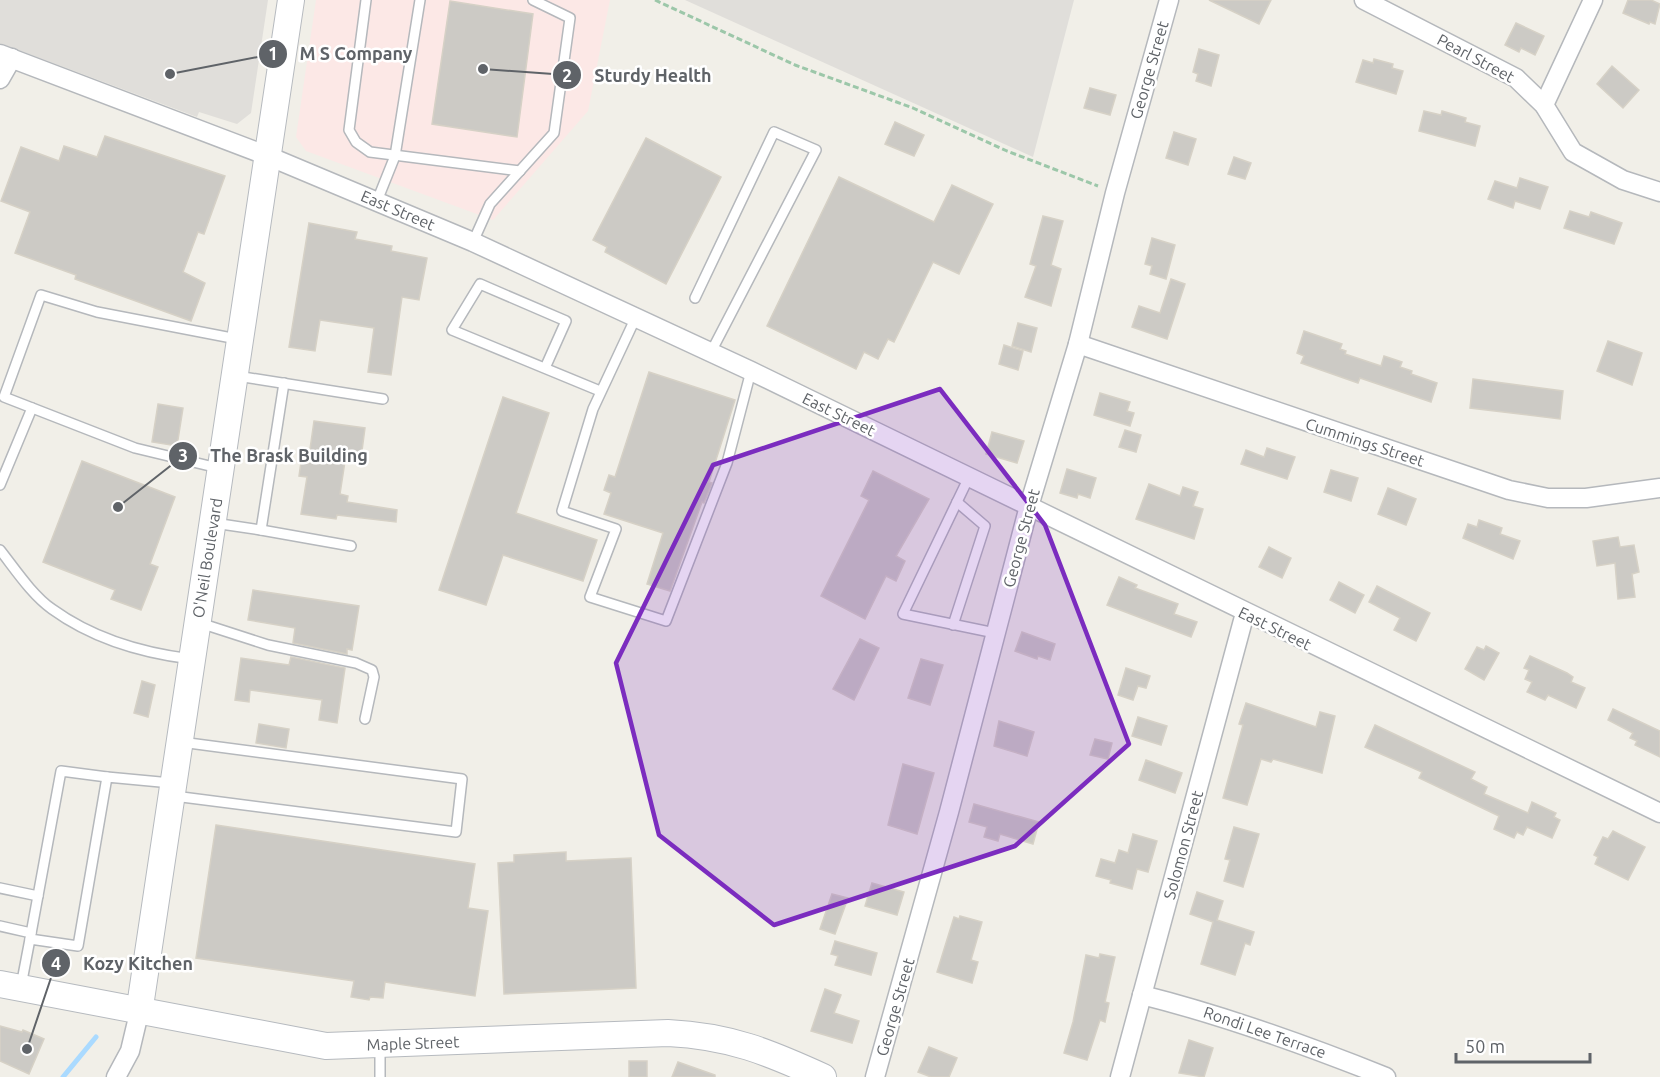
<svg xmlns="http://www.w3.org/2000/svg" width="1660" height="1077" font-family="Ubuntu,sans-serif">
	<rect width="100%" height="100%" fill="#f1efe8"/>
	<g fill="#e0deda">
		<polygon points="0,0 268,0 251,113 237,124 199,112 197,117 0,43"/>
		<polygon points="685,0 1074,0 1033,157"/>
	</g>
	<polygon fill="#fce8e6" points="316,0 610,0 588,111 493,220 306,151 296,137"/>
	<g fill="none" stroke-linecap="round" stroke-linejoin="round">
		<polyline stroke="#aadaff" stroke-width="5" points="63,1077 96,1037"/>
	</g>
	<g fill="#cccac5" stroke="#d6d1c6" stroke-width="1.5">
		<polygon points="1209,0 1271,0 1259,24"/>
		<polygon points="1628,0 1651,0 1660,4 1655,24 1650,22 1649,24 1623,13"/>
		<polygon points="450,1 533,14 517,137 432,124"/>
		<polygon points="1516,23 1544,36 1535,55 1521,48 1519,52 1505,45"/>
		<polygon points="1199,49 1219,55 1211,86 1196,81 1198,74 1193,72"/>
		<polygon points="1374,59 1393,64 1392,68 1403,71 1396,94 1356,82 1363,60 1373,63"/>
		<polygon points="1612,66 1639,90 1623,108 1597,84"/>
		<polygon points="1090,88 1116,95 1110,115 1084,108"/>
		<polygon points="1424,111 1441,115 1442,111 1466,118 1465,122 1480,126 1475,146 1419,131"/>
		<polygon points="895,122 924,135 914,156 885,144"/>
		<polygon points="1174,132 1196,139 1188,165 1166,158"/>
		<polygon points="105,136 225,176 204,234 198,232 183,272 205,283 191,321 75,279 76,275 15,253 30,212 1,201 21,147 59,161 64,146 97,157"/>
		<polygon points="646,138 721,177 666,284 605,252 607,247 593,240"/>
		<polygon points="1234,157 1251,163 1245,179 1228,174"/>
		<polygon points="839,177 934,222 952,185 993,204 959,274 933,262 894,342 888,339 878,359 864,352 856,369 767,326"/>
		<polygon points="1520,178 1548,187 1540,209 1515,201 1513,208 1488,199 1495,181 1517,188"/>
		<polygon points="1570,211 1589,217 1591,212 1622,223 1614,244 1564,228"/>
		<polygon points="1043,216 1063,221 1051,265 1061,269 1051,306 1025,297 1036,266 1030,264"/>
		<polygon points="309,223 357,232 355,239 392,246 391,251 427,258 419,300 402,297 391,375 368,372 374,328 320,320 315,351 289,347"/>
		<polygon points="1152,238 1175,245 1166,279 1150,274 1152,266 1145,264"/>
		<polygon points="1171,279 1185,284 1167,339 1132,327 1139,306 1160,313"/>
		<polygon points="1018,323 1037,328 1031,352 1012,346"/>
		<polygon points="1304,331 1342,344 1340,349 1346,351 1345,354 1381,366 1384,356 1402,362 1400,367 1412,371 1411,374 1437,383 1431,402 1360,378 1358,383 1301,363 1304,356 1297,353"/>
		<polygon points="1608,341 1642,353 1632,385 1597,371"/>
		<polygon points="1004,345 1023,351 1018,370 999,364"/>
		<polygon points="649,372 735,400 709,482 712,483 704,503 702,502 670,591 647,584 663,533 604,514 611,493 604,490 609,475 615,477"/>
		<polygon points="1473,379 1563,391 1560,419 1470,408"/>
		<polygon points="1100,393 1130,402 1127,411 1134,413 1130,426 1094,415"/>
		<polygon points="503,397 549,413 516,513 597,540 583,581 503,555 486,605 439,590"/>
		<polygon points="158,404 183,408 177,446 152,442"/>
		<polygon points="314,421 365,428 361,458 346,455 340,494 348,496 347,502 397,510 396,522 337,515 336,519 301,514 307,477 299,476 301,462 308,463"/>
		<polygon points="1125,430 1141,435 1136,452 1119,447"/>
		<polygon points="992,432 1024,441 1017,463 986,454"/>
		<polygon points="1267,448 1295,457 1287,479 1241,464 1246,450 1264,457"/>
		<polygon points="82,461 175,497 150,564 158,567 141,610 111,599 115,590 43,562"/>
		<polygon points="1067,469 1096,478 1090,498 1078,494 1077,498 1060,493"/>
		<polygon points="1331,470 1358,478 1351,501 1324,492"/>
		<polygon points="873,471 929,499 896,556 905,561 896,581 886,576 865,619 821,596 869,500 861,496"/>
		<polygon points="1149,484 1180,496 1183,487 1198,492 1193,506 1203,509 1194,539 1136,519"/>
		<polygon points="1388,488 1416,499 1406,525 1378,514"/>
		<polygon points="1479,520 1502,528 1500,534 1520,541 1513,559 1463,538 1468,524 1477,527"/>
		<polygon points="1618,537 1620,547 1634,545 1639,572 1632,574 1635,597 1618,599 1615,563 1597,566 1593,541"/>
		<polygon points="1269,547 1291,558 1282,578 1259,567"/>
		<polygon points="1119,577 1137,585 1135,588 1178,604 1174,614 1197,622 1191,637 1107,605"/>
		<polygon points="1339,582 1364,595 1355,613 1330,600"/>
		<polygon points="1377,586 1430,613 1416,641 1394,630 1400,618 1369,602"/>
		<polygon points="253,590 359,606 352,650 347,649 347,654 293,643 295,628 248,620"/>
		<polygon points="1022,632 1055,644 1050,660 1038,656 1037,659 1015,651"/>
		<polygon points="860,639 879,648 854,700 833,689"/>
		<polygon points="1486,646 1499,653 1484,680 1465,669 1477,647 1484,650"/>
		<polygon points="1530,656 1567,673 1573,677 1571,682 1585,688 1576,708 1548,695 1545,700 1527,692 1532,682 1525,679 1529,670 1524,668"/>
		<polygon points="291,657 345,668 337,723 319,720 322,700 250,690 249,702 235,700 241,658 289,665"/>
		<polygon points="921,659 943,665 930,705 908,698"/>
		<polygon points="1126,668 1150,676 1146,688 1138,686 1133,700 1118,695"/>
		<polygon points="142,681 155,685 148,717 134,713"/>
		<polygon points="1246,703 1316,727 1320,712 1335,716 1322,773 1273,759 1271,762 1261,759 1247,805 1223,798 1243,725 1239,724"/>
		<polygon points="1613,709 1660,731 1660,757 1635,745 1637,741 1630,738 1633,733 1608,720"/>
		<polygon points="1138,717 1167,726 1161,745 1132,736"/>
		<polygon points="999,721 1034,732 1027,756 994,746"/>
		<polygon points="259,724 289,729 286,748 256,743"/>
		<polygon points="1375,725 1475,772 1471,779 1487,787 1484,794 1528,813 1532,802 1556,813 1554,817 1560,820 1552,838 1527,827 1523,835 1517,832 1514,838 1494,829 1499,816 1419,778 1422,772 1365,747"/>
		<polygon points="1095,739 1112,743 1108,759 1090,755"/>
		<polygon points="1146,760 1182,773 1175,793 1139,780"/>
		<polygon points="903,764 934,773 917,834 888,825"/>
		<polygon points="974,804 1039,822 1033,844 1000,834 998,841 984,837 987,827 969,822"/>
		<polygon points="216,825 475,864 468,908 488,911 475,996 385,982 383,998 370,997 369,1000 351,997 354,981 196,958"/>
		<polygon points="1234,827 1259,834 1243,887 1224,881 1230,860 1225,859"/>
		<polygon points="1613,831 1645,847 1628,880 1595,864 1598,857 1594,855 1603,837 1608,839"/>
		<polygon points="1133,834 1157,841 1148,872 1137,869 1132,889 1110,883 1111,880 1096,876 1101,859 1115,863 1119,850 1128,853"/>
		<polygon points="566,852 566,861 631,858 636,988 504,994 498,863 514,862 514,855"/>
		<polygon points="872,883 904,892 897,915 865,906"/>
		<polygon points="1197,892 1223,901 1217,920 1254,932 1250,945 1245,943 1235,975 1201,964 1213,922 1190,914"/>
		<polygon points="832,894 848,898 835,934 820,929"/>
		<polygon points="960,916 982,922 971,960 978,962 972,983 937,972 954,917 959,919"/>
		<polygon points="835,941 877,953 871,975 835,965 838,956 831,954"/>
		<polygon points="1100,954 1115,957 1105,1002 1109,1003 1105,1022 1100,1020 1087,1060 1064,1053 1073,1022 1086,955 1099,958"/>
		<polygon points="825,989 841,995 834,1013 859,1021 852,1043 811,1031"/>
		<polygon points="0,1026 22,1032 23,1030 44,1039 29,1074 0,1061"/>
		<polygon points="1189,1040 1213,1048 1204,1077 1179,1073"/>
		<polygon points="929,1047 957,1058 949,1077 931,1077 918,1072"/>
		<rect x="629" y="1061" width="18" height="16"/>
		<polygon points="678,1062 715,1075 715,1077 672,1077"/>
	</g>
	<g fill="none" stroke-linecap="round" stroke-linejoin="round">
		<defs>
			<g id="lane">
				<polyline points="366,0 349,130 356,142 370,152 520,171"/>
				<polyline points="377,201 395,156 420,0"/>
				<polyline points="473,242 490,204 554,133 570,18 533,0"/>
				<polyline points="695,298 774,132 816,150 711,352"/>
				<polyline points="636,317 593,409 562,511 616,529 590,597 666,621 727,463 751,371"/>
				<polyline points="545,368 566,321 480,284 452,330 600,391"/>
				<polyline points="237,376 383,399"/>
				<polyline points="218,468 135,448 4,397 41,295 97,312 237,339"/>
				<polyline points="969,477 903,614 995,633"/>
				<polyline points="0,485 32,408"/>
				<polyline points="214,523 261,530 284,383"/>
				<polyline points="261,530 351,546"/>
				<path d="M0,550c15,19 32,45 52,59 40,29 90,44 139,50"/>
				<polyline points="200,623 268,645 356,663 372,670 374,677 365,719"/>
				<polyline points="953,625 985,526 957,502"/>
				<polyline points="174,796 456,832 462,779 181,742"/>
				<polyline points="0,888 38,896"/>
				<polyline points="0,926 31,933"/>
				<polyline points="30,939 61,771 107,777"/>
				<polyline points="21,986 30,939 78,946 107,777 171,783"/>
				<polyline points="380,1047 380,1077"/>
			</g>
			<g id="street">
				<polyline points="1364,0 1516,78 1544,105 1573,152 1623,180 1660,192"/>
				<polyline points="0,54 268,156 473,242 751,371 1660,813"/>
				<polyline points="0,79 12,58"/>
				<polyline points="1544,105 1593,0"/>
				<polyline points="1078,344 1509,490 1548,498 1586,498 1660,488"/>
				<path d="M1142,995c84,21 164,50 244,82"/>
				<polyline points="116,1077 130,1051 139,1013"/>
				<polyline points="875,1077 949,812 1029,506 1078,344 1115,193 1169,0"/>
				<polyline points="1120,1077 1245,613"/>
			</g>
			<g id="secondary">
				<path d="M0,984l326,62 342,-13c62,3 100,19 155,44"/>
				<polyline points="139,1013 291,0"/>
			</g>
		</defs>
		<use href="#lane" stroke="#b5b8bc" stroke-width="12"/>
		<use href="#street" stroke="#b5b8bc" stroke-width="21"/>
		<use href="#secondary" stroke="#b6babf" stroke-width="28"/>
		<polyline stroke="#9cc7a9" stroke-width="3" stroke-dasharray="6 3" stroke-linecap="butt" points="655,0 795,65 913,108 1007,151 1098,186"/>
		<use href="#lane" stroke="#fff" stroke-width="9"/>
		<use href="#street" stroke="#fff" stroke-width="18"/>
		<use href="#secondary" stroke="#fff" stroke-width="26"/>
	</g>
	<path fill="#7b2cbf" fill-opacity="0.2" stroke="#7b2cbf" stroke-width="4.5" stroke-linejoin="round" d="M940,389l105,136 84,219 -114,102 -241,79 -115,-90 -43,-172 97,-198z"/>
	<g text-anchor="middle" dominant-baseline="central" stroke-width="5" stroke-linejoin="round" paint-order="stroke">
		<g font-size="16" fill="#5f6368" stroke="#fff">
			<text transform="translate(1476 58) rotate(28)">Pearl Street</text>
			<text transform="translate(1149 70) rotate(-74)">George Street</text>
			<text transform="translate(398 210) rotate(23)">East Street</text>
			<text transform="translate(839 414) rotate(26)">East Street</text>
			<text transform="translate(1365 442) rotate(18)">Cummings Street</text>
			<text transform="translate(1021 538) rotate(-75)">George Street</text>
			<text transform="translate(207 558) rotate(-81)">O'Neil Boulevard</text>
			<text transform="translate(1275 628) rotate(26)">East Street</text>
			<text transform="translate(1183 845) rotate(-75)">Solomon Street</text>
			<text transform="translate(895 1007) rotate(-74)">George Street</text>
			<text transform="translate(1265 1032) rotate(19)">Rondi Lee Terrace</text>
			<text transform="translate(413 1043) rotate(-2)">Maple Street</text>
		</g>
	</g>
	<path fill="none" stroke="#5f6368" stroke-width="2" d="M170 74L273 54M483 69L567 75M118 507L183 456M27 1049L56 963"/>
	<g fill="#5f6368" stroke="#fff" stroke-width="2">
		<circle cx="170" cy="74" r="6"/>
		<circle cx="483" cy="69" r="6"/>
		<circle cx="118" cy="507" r="6"/>
		<circle cx="27" cy="1049" r="6"/>
		<circle cx="273" cy="54" r="15"/>
		<circle cx="567" cy="75" r="15"/>
		<circle cx="183" cy="456" r="15"/>
		<circle cx="56" cy="963" r="15"/>
	</g>
	<g font-size="18" text-anchor="middle" font-weight="bold" fill="#fff">
		<text x="273" y="60">1</text>
		<text x="567" y="82">2</text>
		<text x="183" y="462">3</text>
		<text x="56" y="970">4</text>
	</g>
	<g font-size="18" text-anchor="middle" font-weight="bold" fill="#5f6368" stroke="#fff" stroke-width="5" stroke-linejoin="round" paint-order="stroke">
		<text x="356" y="60">M S Company</text>
		<text x="653" y="82">Sturdy Health</text>
		<text x="289" y="462">The Brask Building</text>
		<text x="138" y="970">Kozy Kitchen</text>
	</g>
	<path d="M1456 1053v9h134v-9" fill="none" stroke="#5f6368" stroke-width="3"/>
	<text x="1465" y="1053" font-size="18" fill="#5f6368" stroke="#ffffff" stroke-width="4.5" paint-order="stroke">50 m</text>
</svg>
